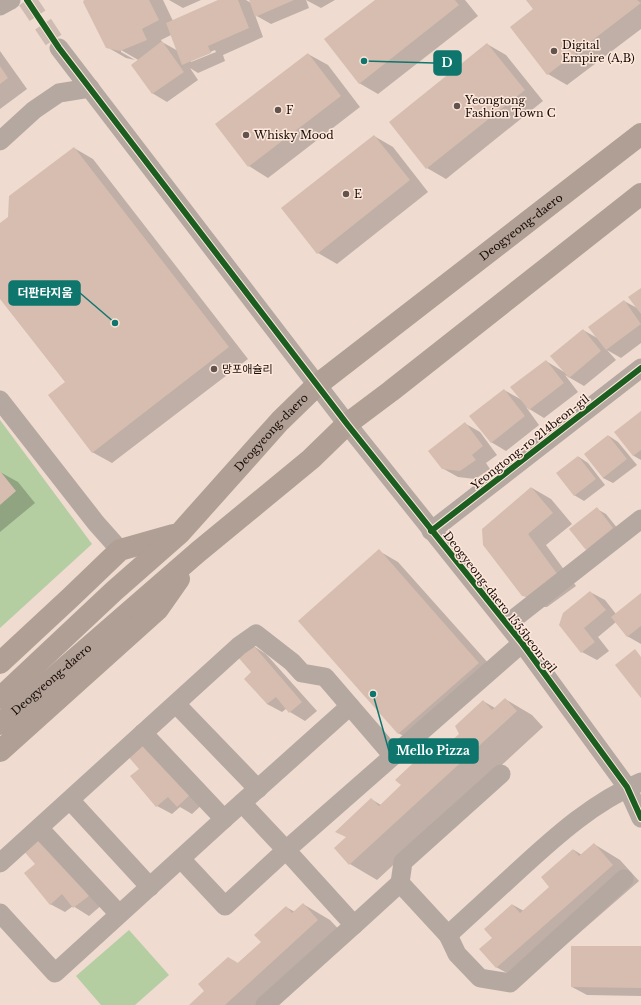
<svg xmlns="http://www.w3.org/2000/svg" width="641" height="1005" font-family="'Libre Baskerville','Noto Sans KR',serif">
	<rect width="100%" height="100%" fill="#efdbd0"/>
	<g fill="#b4cea2">
		<polygon points="0,420 92,544 0,628"/>
		<polygon points="129,930 169,975 135,1005 101,1005 76,976"/>
	</g>
	<g fill="#0003" fill-rule="evenodd">
		<path d="M85,0h78l10,21 48,-21h25l5,3 -1,-3h56l3,8 -38,16 -16,-9 8,22 -40,18 2,6 -27,12 -8,-5 8,12 -31,22 -15,-9 -12,-32 -19,-11v2l14,8 -9,-2 -19,-11zM171,35l7,16 -16,-9 -1,-2zM215,50l1,2 -25,10v-2z"/>
		<polygon points="169,0 201,0 183,8"/>
		<polygon points="306,0 335,0 321,8"/>
		<polygon points="376,0 465,0 478,16 378,94 359,83"/>
		<polygon points="527,0 641,0 641,29 567,85 548,74 511,27 534,10"/>
		<polygon points="487,44 506,55 543,101 446,179 427,168"/>
		<polygon points="0,51 27,89 0,109"/>
		<polygon points="308,54 328,65 360,107 268,178 249,166 217,124"/>
		<polygon points="374,136 393,147 428,192 337,264 318,253"/>
		<polygon points="74,148 93,159 248,359 112,463 92,452 66,382 0,297 0,224 9,217"/>
		<polygon points="641,289 641,343 621,358 607,350 616,360 584,386 565,375 578,392 544,418 526,407 539,425 506,451 491,442 504,390 522,400 546,361 564,372 583,330 599,339 624,301 639,309"/>
		<polygon points="641,413 641,460 634,456 616,432"/>
		<polygon points="466,424 480,432 497,455 486,463 490,469 475,479 458,477 442,468"/>
		<polygon points="609,436 618,442 637,465 613,483 603,478"/>
		<polygon points="579,457 588,463 605,485 584,501 574,495"/>
		<polygon points="0,472 18,482 35,503 0,532"/>
		<polygon points="532,488 551,499 572,524 546,545 576,586 547,607 543,607 523,595"/>
		<polygon points="597,509 606,514 622,534 596,555 586,549"/>
		<polygon points="379,551 398,562 498,674 418,744 398,733"/>
		<polygon points="590,592 605,600 616,614 641,594 641,644 627,636 616,622 598,637 609,651 597,660 582,652 560,624"/>
		<polygon points="252,645 266,654 317,711 305,721 290,712 287,708 282,712 267,704 253,673"/>
		<polygon points="505,699 532,715 543,727 377,880 350,864 335,848 347,837 371,799 381,805 460,734 483,701 495,708"/>
		<polygon points="140,769 205,802 192,814 180,807 172,814 157,806"/>
		<polygon points="594,844 620,860 639,881 523,982 496,967 493,938 513,905 524,911 551,888 574,850 582,855"/>
		<polygon points="24,849 103,904 89,916 73,906 65,912 50,904 36,864"/>
		<polygon points="303,904 330,920 345,936 269,1005 190,1005 262,942 286,907 295,912"/>
		<polygon points="641,947 641,996 587,995 572,987"/>
	</g>
	<g fill="#d6bdb0">
		<polygon points="84,0 149,0 159,20 142,29 147,40 120,51 106,48 83,2"/>
		<polygon points="218,0 238,0 249,28 208,46 211,53 182,65 166,23"/>
		<polygon points="249,0 294,0 255,17"/>
		<polygon points="375,0 455,0 459,5 359,84 324,39"/>
		<polygon points="526,0 637,0 641,3 547,75 510,27 533,9"/>
		<polygon points="162,41 184,72 152,94 131,65"/>
		<polygon points="487,43 525,90 426,169 389,122"/>
		<polygon points="308,53 341,96 248,167 215,124"/>
		<polygon points="0,66 8,78 0,84"/>
		<polygon points="374,135 410,180 317,254 281,208"/>
		<polygon points="74,147 229,347 92,453 48,395 65,382 0,299 0,223 8,217 9,196"/>
		<polygon points="641,288 641,314 628,297"/>
		<polygon points="624,300 641,324 606,350 588,327"/>
		<polygon points="583,329 601,351 569,378 550,356"/>
		<polygon points="546,360 564,383 529,410 510,387"/>
		<polygon points="504,389 525,416 491,443 469,416"/>
		<polygon points="641,411 641,450 633,456 614,432"/>
		<polygon points="465,422 483,446 472,455 476,460 460,471 442,469 428,451"/>
		<polygon points="608,435 627,459 603,478 584,454"/>
		<polygon points="578,456 596,479 574,496 556,473"/>
		<polygon points="0,471 16,491 0,505"/>
		<polygon points="531,487 553,513 528,534 558,575 527,597 522,596 483,545 482,529"/>
		<polygon points="597,507 613,528 586,550 569,529"/>
		<polygon points="379,549 479,663 398,734 298,621"/>
		<polygon points="590,591 606,610 584,628 595,642 581,653 559,625 563,613"/>
		<polygon points="641,593 641,626 627,637 611,617"/>
		<polygon points="253,645 302,702 289,713 276,697 267,704 244,679 251,672 237,656"/>
		<polygon points="635,649 641,657 641,698 615,665"/>
		<polygon points="505,698 517,711 349,865 334,848 346,837 335,832 371,798 379,806 401,785 395,780 426,751 435,756 459,734 455,726 483,700 492,710"/>
		<polygon points="144,739 191,794 177,807 168,797 156,807 130,776 139,769 126,754"/>
		<polygon points="39,835 89,896 73,908 62,894 50,905 24,873 35,864 22,849"/>
		<polygon points="594,843 613,865 496,968 479,949 492,938 484,929 512,904 520,913 549,887 541,877 573,849 579,856"/>
		<polygon points="303,903 318,920 225,1005 189,1005 204,991 198,984 228,957 238,963 261,942 254,935 286,906 292,913"/>
		<polygon points="571,946 641,946 641,988 571,987"/>
	</g>
	<g fill="none" stroke-linecap="round" stroke-linejoin="round">
		<polyline stroke="#cebcb2" stroke-width="19" stroke-dasharray="19 10" stroke-linecap="butt" points="27,0 59,48"/>
		<g stroke="#b5a8a0" stroke-width="19">
			<polyline points="0,6 11,0"/>
			<polyline points="59,48 347,424 522,643 627,787 641,818"/>
			<polyline points="0,141 34,110 59,93 90,88"/>
			<polyline points="0,400 96,523 120,550"/>
			<polyline points="431,531 641,368"/>
			<polyline points="507,624 641,519"/>
			<path d="M522,643l-236,207 68,75 46,-42 48,52c24,-22 48,-44 72,-66 37,-34 75,-68 121,-87"/>
			<polyline points="176,704 258,789"/>
			<polyline points="143,733 224,819"/>
			<polyline points="70,800 150,887"/>
			<polyline points="39,828 119,914"/>
			<polyline points="181,859 225,906 286,850 242,803"/>
			<polyline points="0,863 239,646 256,634 292,662 302,673 325,677 393,756"/>
			<polyline points="400,883 403,862 501,774"/>
			<polyline points="0,913 55,973 224,819 350,706"/>
			<polyline points="448,935 457,954 480,978 510,983 624,879"/>
			<polyline points="265,1005 354,925"/>
		</g>
		<g stroke="#b09f94" stroke-width="22">
			<polyline points="0,663 71,597 120,550 173,535"/>
			<path id="s1" d="M0,698l114,-107 66,-58 100,-112 37,-36 324,-251"/>
			<path id="s2" d="M0,724l198,-172 113,-93 36,-35 44,-33 250,-197"/>
			<polyline points="0,751 158,609 179,579"/>
		</g>
		<defs>
			<g id="cycleway">
				<polyline points="27,0 59,48 347,424 522,643 627,787 641,818"/>
				<polyline points="431,531 641,368"/>
			</g>
		</defs>
		<use href="#cycleway" stroke="#fee8dc" stroke-width="8"/>
		<use href="#cycleway" stroke="#1b5e20" stroke-width="6"/>
	</g>
	<g fill="#62534c" stroke="#fee8dc" stroke-width="1.5">
		<circle cx="554" cy="51" r="4"/>
		<circle cx="457" cy="106" r="4"/>
		<circle cx="278" cy="110" r="4"/>
		<circle cx="246" cy="135" r="4"/>
		<circle cx="346" cy="194" r="4"/>
		<circle cx="214" cy="369" r="4"/>
	</g>
	<g text-anchor="middle" dominant-baseline="central" stroke-width="3" stroke-linejoin="round" paint-order="stroke">
		<g font-size="11" fill="#160a05" stroke="#fee8dc" text-anchor="start">
			<text x="562" y="45">Digital<tspan x="562" dy="13">Empire (A,B)</tspan></text>
			<text x="465" y="100">Yeongtong<tspan x="465" dy="13">Fashion Town C</tspan></text>
			<text x="286" y="110">F</text>
			<text x="254" y="135">Whisky Mood</text>
			<text x="354" y="194">E</text>
			<text x="222" y="369">망포애슐리</text>
		</g>
		<g font-size="11" fill="#160a05" stroke="#fee8dc">
			<text stroke="none"><textPath href="#s1" startOffset="704">Deogyeong-daero</textPath></text>
			<text stroke="none"><textPath href="#s1" startOffset="380">Deogyeong-daero</textPath></text>
			<text transform="translate(530 442) rotate(-38)">Yeongtong-ro 214beon-gil</text>
			<text transform="translate(500 602) rotate(52)">Deogyeong-daero 1555beon-gil</text>
			<text stroke="none"><textPath href="#s2" startOffset="68">Deogyeong-daero</textPath></text>
		</g>
	</g>
	<path fill="none" stroke="#0f766e" stroke-width="1.5" d="M364 61L434 63M115 323L80 293M373 694L389 751"/>
	<g fill="#0f766e" stroke="#fee8dc" stroke-width="1.5">
		<circle cx="364" cy="61" r="4"/>
		<circle cx="115" cy="323" r="4"/>
		<circle cx="373" cy="694" r="4"/>
	</g>
	<g fill="#0f766e" stroke="#0f766e" stroke-width="1.5">
		<rect x="434" y="51" width="27" height="24" rx="4"/>
		<rect x="9" y="281" width="71" height="24" rx="4"/>
		<rect x="389" y="739" width="89" height="24" rx="4"/>
	</g>
	<g font-size="12" text-anchor="middle" font-weight="bold" fill="#fff">
		<text x="447" y="67">D</text>
		<text x="45" y="297">더판타지움</text>
		<text x="433" y="755">Mello Pizza</text>
	</g>
</svg>
